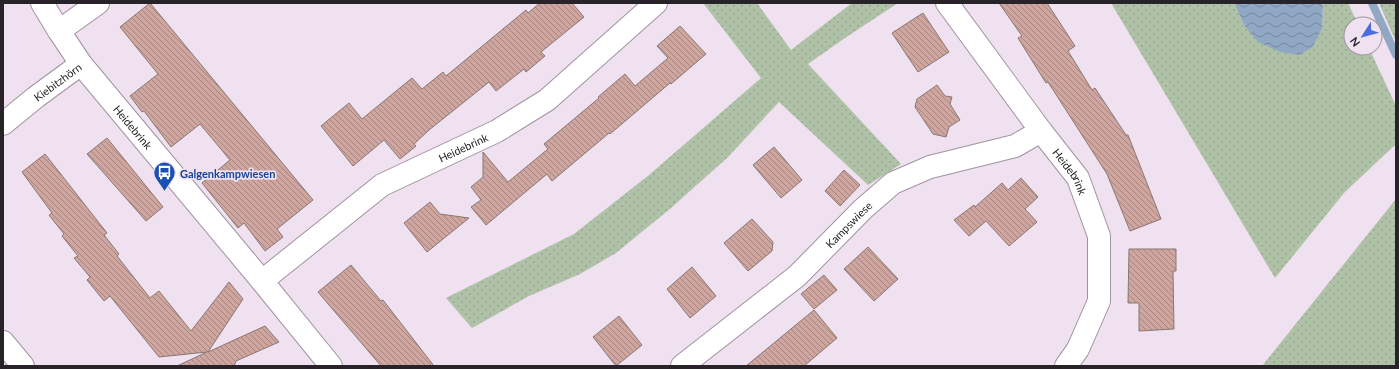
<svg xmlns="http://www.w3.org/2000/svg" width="1399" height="369" font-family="Lato,sans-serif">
	<defs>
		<pattern id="grass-dots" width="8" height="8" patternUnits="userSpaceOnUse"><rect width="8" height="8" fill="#afc2a7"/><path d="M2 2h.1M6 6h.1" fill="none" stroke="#97a690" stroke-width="1.8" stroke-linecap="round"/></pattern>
		<pattern id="water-waves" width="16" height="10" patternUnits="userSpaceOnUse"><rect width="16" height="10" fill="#91a8c5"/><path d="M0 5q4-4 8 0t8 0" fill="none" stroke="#7688a0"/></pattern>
		<pattern id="building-back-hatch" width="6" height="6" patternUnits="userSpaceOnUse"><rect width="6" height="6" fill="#cea59f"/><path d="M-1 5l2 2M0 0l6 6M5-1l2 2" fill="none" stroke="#a78682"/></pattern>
	</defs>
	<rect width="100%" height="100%" fill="#efe1ef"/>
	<g fill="url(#grass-dots)">
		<polygon points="703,3 757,3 791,50 852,3 898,3 845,38 808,64 901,164 868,185 779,102 727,158 671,208 616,253 580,274 529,296 472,328 446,298 574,234 649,175 761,78"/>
		<polygon points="1111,3 1234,3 1244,25 1313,47 1322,29 1323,6 1322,3 1348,3 1358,24 1351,24 1351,48 1369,48 1396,106 1396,144 1344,193 1275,278"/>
		<polygon points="1379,3 1396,3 1396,42"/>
		<polygon points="1396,199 1396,366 1262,366"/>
	</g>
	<polygon fill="url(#water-waves)" points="1234,3 1322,3 1323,6 1322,29 1313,47 1299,55 1280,52 1258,42 1244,25"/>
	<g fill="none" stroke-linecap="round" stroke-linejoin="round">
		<polyline stroke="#91a8c5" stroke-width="8" points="1372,3 1396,55"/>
	</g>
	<g fill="url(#building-back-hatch)" stroke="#8a7673">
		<polygon points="150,3 313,200 277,229 283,237 265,251 244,223 238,228 202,183 230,160 200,124 171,147 144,111 142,112 130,96 158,74 120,27"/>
		<polygon points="540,3 572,3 584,17 541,52 545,56 526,72 524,69 496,91 489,82 429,130 414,144 416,146 400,159 384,140 353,166 321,126 349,103 362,119 412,78 422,89 443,72 446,76 526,10 528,13"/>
		<polygon points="999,3 1047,3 1075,46 1068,51 1092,90 1095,88 1126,135 1128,135 1161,219 1130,231 1107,174 1048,82 1046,83 1018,38 1022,36"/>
		<polygon points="923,13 949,52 918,72 892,33"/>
		<polygon points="680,26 706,54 671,84 670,83 610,134 609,133 552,181 547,174 486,225 471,207 481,200 471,187 483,177 483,152 508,182 548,149 544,144 599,98 598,97 625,74 635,86 668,58 657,46"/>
		<polygon points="937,85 945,96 952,97 950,104 960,120 949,127 946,137 933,134 915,107 917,99"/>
		<polygon points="107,138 163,207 146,221 87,154"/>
		<polygon points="774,147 802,180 781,198 753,165"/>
		<polygon points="45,154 107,233 104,235 119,254 117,256 150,298 159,291 191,331 229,282 243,299 208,352 265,326 279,342 236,361 234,366 177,366 207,352 159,357 110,296 104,301 87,280 90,277 74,258 78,256 62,236 64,234 49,215 52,213 22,172"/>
		<polygon points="844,170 860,185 840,206 825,191"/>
		<polygon points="1021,178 1038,197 1025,209 1037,222 1009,246 986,221 969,236 954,220 974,205 975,207 1002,183 1008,190"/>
		<polygon points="430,202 440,214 469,218 427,252 404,223"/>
		<polygon points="752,219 773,242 772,251 748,271 724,243"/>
		<polygon points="868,247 898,279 874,301 844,269"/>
		<polygon points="1129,249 1176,249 1176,271 1173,271 1174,329 1139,331 1139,303 1128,303"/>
		<polygon points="351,265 381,301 383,300 434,366 381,366 318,292"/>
		<polygon points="692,267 716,296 690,318 667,289"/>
		<polygon points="824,275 837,290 814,309 801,294"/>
		<polygon points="814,310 837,338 804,366 746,366"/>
		<polygon points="619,316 642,345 616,366 593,337"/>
	</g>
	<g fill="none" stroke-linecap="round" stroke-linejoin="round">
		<defs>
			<g id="minor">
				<path id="s1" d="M42,3l17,28 22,33 181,217 69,85"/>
				<path id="s2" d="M947,3l94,128 37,47 21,58v65l-21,48 -12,17"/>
				<polyline points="59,31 98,3"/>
				<path id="s3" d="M3,124l33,-27 45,-33"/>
				<path id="s4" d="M262,281l120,-96 115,-54 50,-31 109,-97"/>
				<polyline points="3,342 23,366"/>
				<path id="s5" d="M682,366l115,-90 66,-67 30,-26 37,-16 85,-21 26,-15"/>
			</g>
		</defs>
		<use href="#minor" stroke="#a193a1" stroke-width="24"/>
		<use href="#minor" stroke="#fff" stroke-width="22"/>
	</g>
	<defs>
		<symbol id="bus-pin" viewBox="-11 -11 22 30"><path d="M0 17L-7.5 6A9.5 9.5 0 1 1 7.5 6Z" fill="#1a4fb4" stroke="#efe1ef"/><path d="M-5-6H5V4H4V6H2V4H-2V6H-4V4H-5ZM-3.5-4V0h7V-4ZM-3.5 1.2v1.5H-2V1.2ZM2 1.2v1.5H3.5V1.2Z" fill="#fff"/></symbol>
	</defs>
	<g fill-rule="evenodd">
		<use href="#bus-pin" x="152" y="160" width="25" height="34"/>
	</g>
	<g text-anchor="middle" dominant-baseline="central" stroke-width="3.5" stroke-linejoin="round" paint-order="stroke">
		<g font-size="11" fill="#282328" stroke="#efe1ef">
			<text stroke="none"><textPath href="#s3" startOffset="69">Kiebitzhörn</textPath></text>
			<text stroke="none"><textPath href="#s1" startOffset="154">Heidebrink</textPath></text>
			<text stroke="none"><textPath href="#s4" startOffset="243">Heidebrink</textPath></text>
			<text stroke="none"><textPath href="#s2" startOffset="209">Heidebrink</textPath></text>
			<text stroke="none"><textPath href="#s5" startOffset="219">Kampswiese</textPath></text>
		</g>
		<g font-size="11" font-weight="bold" fill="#164399" stroke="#efe1ef" text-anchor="start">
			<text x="180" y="173">Galgenkampwiesen</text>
		</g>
	</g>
	<rect width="1399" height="369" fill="none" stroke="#282328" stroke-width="8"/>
	<g transform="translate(1363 36) rotate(234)"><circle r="19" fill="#efe1ef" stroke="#9f959f"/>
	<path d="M0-3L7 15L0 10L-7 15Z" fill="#4c6bdf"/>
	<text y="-6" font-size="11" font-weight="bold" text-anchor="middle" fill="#282328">N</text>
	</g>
</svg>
